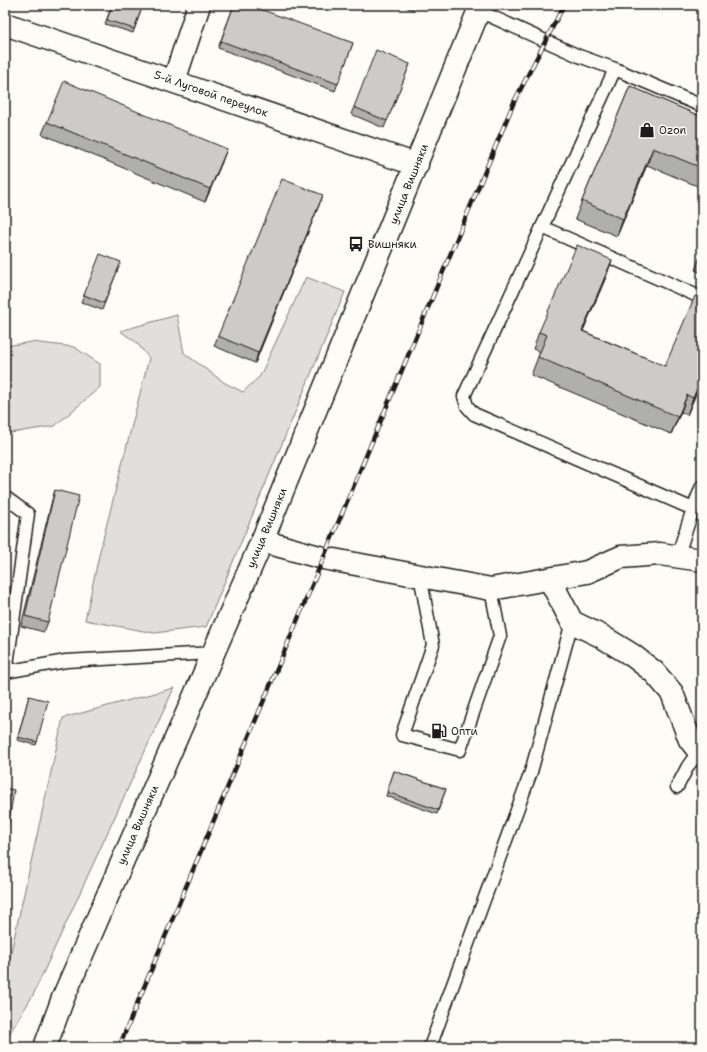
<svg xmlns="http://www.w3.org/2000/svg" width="707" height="1052" font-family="'Shantell Sans',sans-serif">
	<rect width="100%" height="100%" fill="#fdfcf7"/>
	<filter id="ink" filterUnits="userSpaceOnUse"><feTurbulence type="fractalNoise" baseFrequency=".025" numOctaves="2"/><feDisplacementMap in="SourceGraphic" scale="8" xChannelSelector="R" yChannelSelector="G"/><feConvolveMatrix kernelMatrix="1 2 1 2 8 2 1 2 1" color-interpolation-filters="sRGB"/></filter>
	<g filter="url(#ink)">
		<g fill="#e0dfdb" stroke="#7e7e7c">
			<polygon points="306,277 345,292 206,627 154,633 85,620 100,551 149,358 136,342 120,331 177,315 184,353 225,383 243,392 260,376"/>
			<polygon points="32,342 74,347 100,364 100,387 55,426 5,434 5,346"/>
			<polygon points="174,688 33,995 5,1041 5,979 63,718"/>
		</g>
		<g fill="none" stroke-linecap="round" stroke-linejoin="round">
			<defs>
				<g id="lane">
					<polyline points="479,11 579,56 615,69 702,106"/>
					<polyline points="615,69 464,396 467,406 474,414 693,509 702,486"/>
					<polyline points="542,227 702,298"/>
					<polyline points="5,497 28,514 6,672"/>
					<polyline points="677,557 693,509"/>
					<polyline points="420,575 433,645 402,735 460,750 500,636 491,589"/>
					<polyline points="5,672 66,661 213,653"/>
					<polyline points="677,787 688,766 698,752"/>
					<polyline points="430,1047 531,772 572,622"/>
				</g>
				<g id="street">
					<polyline points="5,24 417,165"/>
					<polyline points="174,81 199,5"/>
					<polyline points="262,541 323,558 491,589 587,572 621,557 660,554 702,560"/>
					<polyline points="550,580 572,622 601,636 632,655 654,672 672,693 690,740 702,755"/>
				</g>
				<polyline id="secondary" points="45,1047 63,998 262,541 481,5"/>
			</defs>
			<use href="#lane" stroke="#1c1c1c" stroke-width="15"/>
			<use href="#street" stroke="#1c1c1c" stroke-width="25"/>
			<use href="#secondary" stroke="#1c1c1c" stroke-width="25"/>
			<use href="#lane" stroke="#fdfcf7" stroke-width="12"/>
			<use href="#street" stroke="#fdfcf7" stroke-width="22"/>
			<use href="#secondary" stroke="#fdfcf7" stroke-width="22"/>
			<defs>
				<polyline id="rail" points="119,1047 514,102 564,5"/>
			</defs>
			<use href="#rail" stroke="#1c1c1c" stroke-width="4.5"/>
			<use href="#rail" stroke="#fdfcf7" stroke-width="3" stroke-dasharray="9" stroke-linecap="butt"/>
		</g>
		<g fill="#afafac" stroke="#1c1c1c">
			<polygon points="112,5 143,5 133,33 105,24"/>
			<polygon points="234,5 353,43 335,91 218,48"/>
			<polygon points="401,5 415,5 413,10"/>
			<polygon points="410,64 384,128 351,114 354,107"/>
			<polygon points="630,86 702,117 702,188 647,165 617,236 575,219 582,201"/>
			<polygon points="47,122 222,162 205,202 42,134"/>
			<polygon points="319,205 255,363 214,346 218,336"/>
			<polygon points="702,251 702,273 695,270"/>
			<polygon points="612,260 606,277 583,331 665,366 702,380 687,415 681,412 671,434 531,375 540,352 533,349 539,332"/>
			<polygon points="118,269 102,310 81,302 84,295"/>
			<polygon points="55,490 48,622 44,632 21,626 52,500"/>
			<polygon points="29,696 37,742 36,745 17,740"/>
			<polygon points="394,771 446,789 437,814 386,796"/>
		</g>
		<g fill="#8f8e8c" stroke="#1c1c1c">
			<polygon points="653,148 647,165 617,236 623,219"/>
			<polygon points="227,149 222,162 205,202 210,189"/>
			<polygon points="323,195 319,205 255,363 258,353"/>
			<polygon points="612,260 606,277 575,348 582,331"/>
			<polygon points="702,377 702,380 687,415 693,398"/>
			<polygon points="687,395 681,412 671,434 678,417"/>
		</g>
		<g fill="#cccbc8" stroke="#1c1c1c">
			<polygon points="112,5 143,5 134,29 107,20"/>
			<polygon points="234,5 249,5 353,43 338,84 221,41"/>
			<polygon points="376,50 410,64 387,121 354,107"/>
			<polygon points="64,81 227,149 210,189 47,122"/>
			<polygon points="630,86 702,117 702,168 653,148 623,219 582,201"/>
			<polygon points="282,179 323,195 258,353 218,336"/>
			<polygon points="577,245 612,260 582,331 665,366 695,296 702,299 702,377 693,398 687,395 678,417 538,357 547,335 539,332"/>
			<polygon points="100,254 121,262 104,303 84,295"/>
			<polygon points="55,490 79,496 48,622 25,616"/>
			<polygon points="29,696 48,701 37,742 18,737"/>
			<polygon points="394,771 446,789 438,810 387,792"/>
			<polygon points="5,788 14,790 6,840 5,840"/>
		</g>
	</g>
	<defs>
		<symbol id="shop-bare" viewBox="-9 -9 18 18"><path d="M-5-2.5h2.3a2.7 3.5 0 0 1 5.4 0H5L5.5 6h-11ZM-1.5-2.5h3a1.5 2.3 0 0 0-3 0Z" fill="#1c1c1c" stroke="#fdfcf7" stroke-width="2.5" paint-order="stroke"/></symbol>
		<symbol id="bus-bare" viewBox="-9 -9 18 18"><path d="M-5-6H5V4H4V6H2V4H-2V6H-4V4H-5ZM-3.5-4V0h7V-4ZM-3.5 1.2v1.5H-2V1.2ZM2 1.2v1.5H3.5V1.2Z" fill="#1c1c1c" stroke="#fdfcf7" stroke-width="2.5" paint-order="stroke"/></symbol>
		<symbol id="fuel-bare" viewBox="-9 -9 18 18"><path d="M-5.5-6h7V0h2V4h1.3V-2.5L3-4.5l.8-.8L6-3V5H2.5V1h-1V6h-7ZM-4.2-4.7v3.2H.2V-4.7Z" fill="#1c1c1c" stroke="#fdfcf7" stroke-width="2.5" paint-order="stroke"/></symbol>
	</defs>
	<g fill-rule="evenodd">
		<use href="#shop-bare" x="636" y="119" width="22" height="22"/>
		<use href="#bus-bare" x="345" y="233" width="22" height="22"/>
		<use href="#fuel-bare" x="428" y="720" width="22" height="22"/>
	</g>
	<g text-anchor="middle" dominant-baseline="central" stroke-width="3" stroke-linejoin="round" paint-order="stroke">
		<g font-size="11" fill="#1c1c1c" stroke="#fdfcf7">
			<text transform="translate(211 94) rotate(19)">5-й Луговой переулок</text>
			<text transform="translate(409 184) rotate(-68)">улица Вишняки</text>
			<text transform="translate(267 528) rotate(-67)">улица Вишняки</text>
			<text transform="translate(138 825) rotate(-66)">улица Вишняки</text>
		</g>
		<g font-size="11" fill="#1c1c1c" stroke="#fdfcf7" text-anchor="start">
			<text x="659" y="130">Ozon</text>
			<text x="368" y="244">Вишняки</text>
			<text x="451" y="731">Опти</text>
		</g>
	</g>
	<rect width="707" height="1052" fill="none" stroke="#fdfcf7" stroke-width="20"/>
	<rect x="10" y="10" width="687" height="1032" fill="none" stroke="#1c1c1c" stroke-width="1.5" filter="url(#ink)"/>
</svg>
